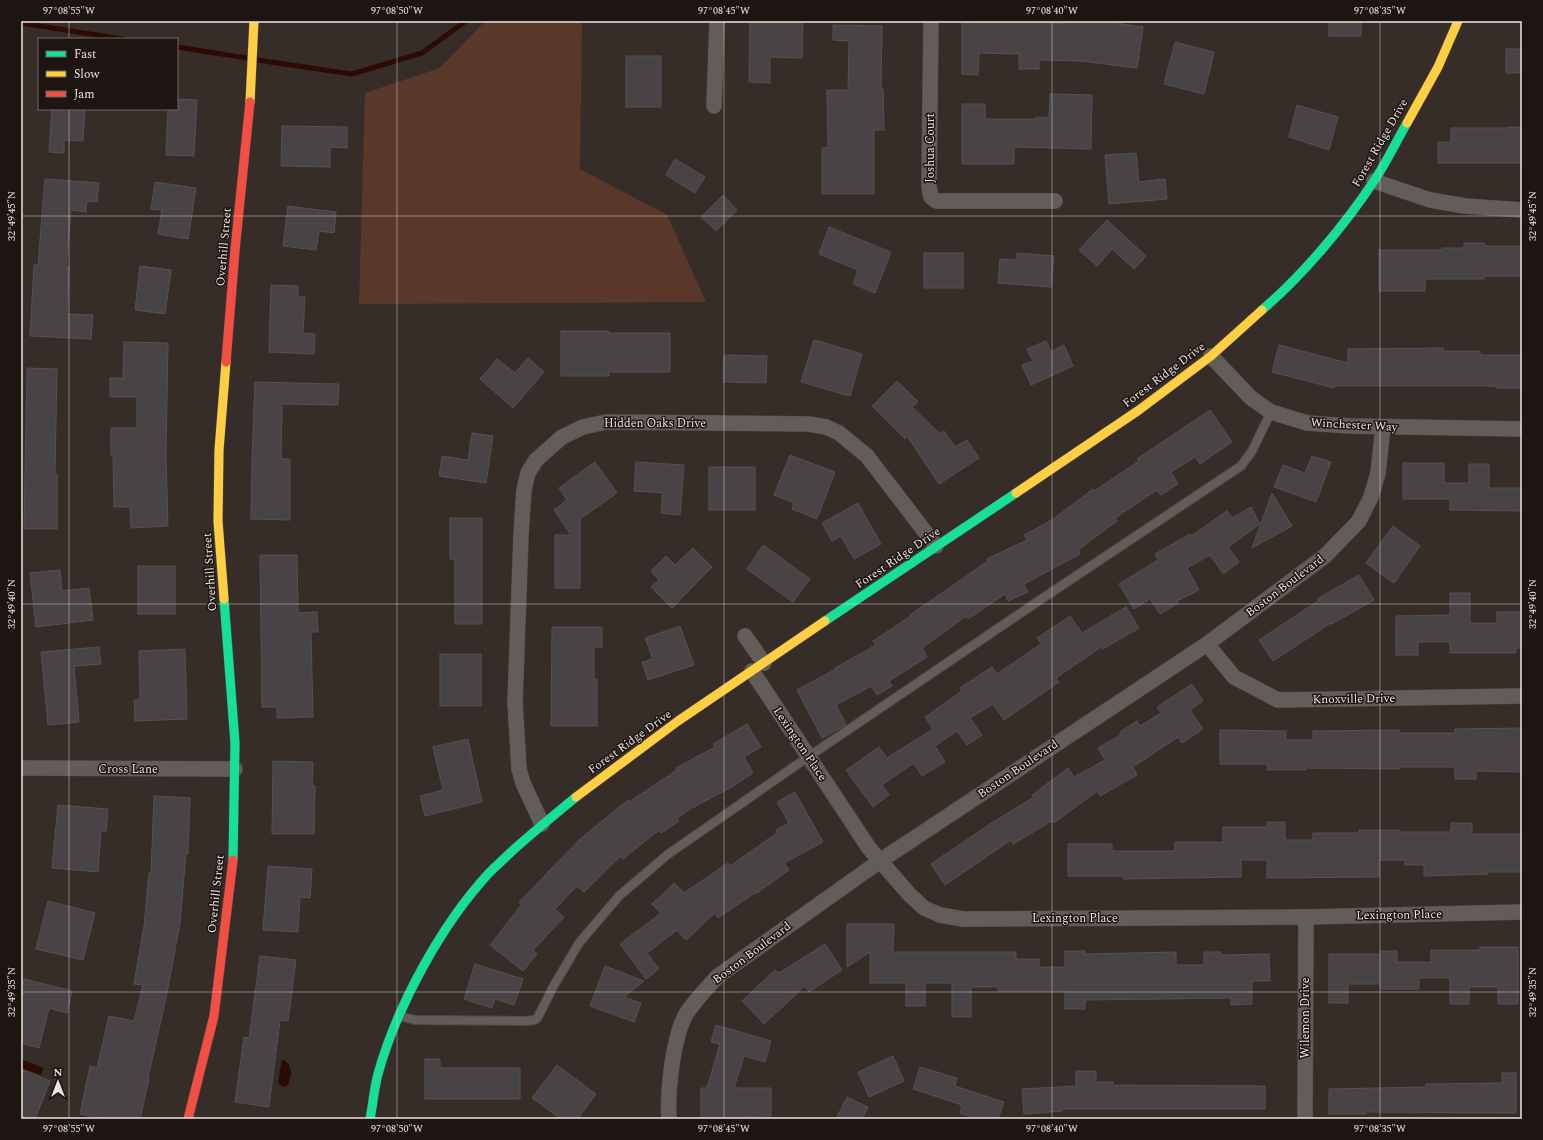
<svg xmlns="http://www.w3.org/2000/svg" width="1543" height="1140" font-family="Spectral,serif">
	<rect width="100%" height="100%" fill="#362d29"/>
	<polygon fill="#5a3829" points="485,21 582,21 580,169 667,215 706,302 359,304 365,93 440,68"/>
	<g fill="#2d0b04">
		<polygon points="21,1059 44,1068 41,1075 21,1068"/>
		<path d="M284,1060c9,5 8,16 4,25l-5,2 -5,-4 3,-19v-3z"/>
	</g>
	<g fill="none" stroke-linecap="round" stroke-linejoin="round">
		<g stroke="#2d0b04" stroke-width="5">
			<polyline points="21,23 122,39"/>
			<polyline points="177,47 247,58"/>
			<polyline points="257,60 352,74 422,53 466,21"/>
		</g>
	</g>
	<g fill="#484345" stroke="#555153">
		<polygon points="750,21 803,21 802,58 770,57 770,83 749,82"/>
		<polygon points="1091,21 1101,21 1143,27 1137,68 1081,61 1039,60 1039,69 1019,69 1019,54 979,53 978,75 962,74 962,22 1091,24"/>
		<rect x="1329" y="21" width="32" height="15"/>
		<polygon points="833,25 882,26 881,89 883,89 884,130 874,130 874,194 822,194 822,148 828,148 827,90 848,90 849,41 833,40"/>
		<polygon points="1175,42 1214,52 1204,94 1164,84"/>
		<rect x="1506" y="49" width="16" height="24"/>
		<rect x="626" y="56" width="35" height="51"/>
		<polygon points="1050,94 1092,95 1091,149 1014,147 1014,164 962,164 962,104 985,104 985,119 1036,119 1036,117 1049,118"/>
		<polygon points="177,99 197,100 194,156 166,155 168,109 177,109"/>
		<polygon points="1297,105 1338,117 1329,150 1289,137"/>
		<polygon points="52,109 85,109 83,141 64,140 64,153 49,152"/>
		<polygon points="282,126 347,127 347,148 330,147 330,167 281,166"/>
		<polygon points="1508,127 1522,127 1522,163 1438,163 1438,142 1451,142 1451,128 1508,128"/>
		<polygon points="1136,153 1139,182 1165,179 1167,199 1109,204 1105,155"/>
		<polygon points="675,159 705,177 695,193 666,175"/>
		<polygon points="45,179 99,183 97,202 87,201 86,212 71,210 66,267 69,267 67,314 93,315 91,339 30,336 34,265 38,265"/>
		<polygon points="155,182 196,188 188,239 158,234 162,210 151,209"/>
		<polygon points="723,195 737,210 716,231 701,217"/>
		<polygon points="288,206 336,212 334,233 319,231 316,250 283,246"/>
		<polygon points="1107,220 1146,256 1134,269 1112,249 1097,266 1079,250"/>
		<polygon points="829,227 891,252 875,293 853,284 858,270 819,254"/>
		<polygon points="1464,243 1484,243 1484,246 1522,246 1522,276 1484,276 1484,279 1425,279 1425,291 1379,291 1379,250 1442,250 1442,248 1464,248"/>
		<rect x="924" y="253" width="39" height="35"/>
		<polygon points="1017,253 1054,256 1051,287 998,283 1000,259 1016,260"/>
		<polygon points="140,266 171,270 165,314 135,310"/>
		<polygon points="271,285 298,286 298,297 305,297 303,333 315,334 314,354 269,352"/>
		<polygon points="561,331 609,331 609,333 670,333 670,372 609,372 609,376 561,376"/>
		<polygon points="814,340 862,354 850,396 801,382"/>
		<polygon points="1046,341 1051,352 1064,345 1073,366 1031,385 1022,365 1033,361 1027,349"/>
		<polygon points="124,342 168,343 166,455 168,526 131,528 130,507 114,507 113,455 111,455 111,428 137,428 137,397 110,397 110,378 123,378"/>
		<polygon points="1279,345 1348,363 1348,349 1443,348 1443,351 1480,351 1480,355 1522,355 1522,388 1496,388 1496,386 1335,386 1334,388 1272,372"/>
		<polygon points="724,355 767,356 766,383 723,382"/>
		<polygon points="528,358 544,372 513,408 480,379 497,359 515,373"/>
		<polygon points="27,368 57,369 55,474 57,474 57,529 24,529"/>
		<polygon points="897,381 918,402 912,407 940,434 944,431 955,447 967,440 979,458 939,484 907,436 905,439 872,406"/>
		<polygon points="255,382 339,384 338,405 282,404 281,459 290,459 290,520 251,519 252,459"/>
		<polygon points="1210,410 1232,442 1200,464 1195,457 1171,472 1178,484 1161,495 1157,490 1115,518 1117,521 1078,550 1080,554 1024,584 1028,592 1008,601 1005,594 968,619 966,616 922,648 927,657 889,681 892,686 877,695 871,686 836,705 846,725 822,738 797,690 836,669 835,668 876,645 873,641 911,616 910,615 988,561 987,559 1027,540 1024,535 1052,520 1093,489 1094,491 1139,461 1137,459"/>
		<polygon points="472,433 493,436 486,483 439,476 442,456 468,460"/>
		<polygon points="790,455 835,472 817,519 792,509 794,503 774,495"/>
		<polygon points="1312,456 1331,462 1316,502 1274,487 1283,465 1305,473"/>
		<polygon points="595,462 617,493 580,519 580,588 555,588 555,535 571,535 554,510 567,500 559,488"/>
		<polygon points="636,462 684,465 680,515 661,513 663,493 634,491"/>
		<polygon points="1403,463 1444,463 1444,483 1469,483 1469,464 1489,464 1489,488 1522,488 1522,511 1450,510 1450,499 1403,499"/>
		<rect x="709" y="467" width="46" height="43"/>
		<polygon points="1272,493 1292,526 1252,548"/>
		<polygon points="858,503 881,544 854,559 841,536 832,541 822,523"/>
		<polygon points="1251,507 1260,524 1228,547 1239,562 1223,574 1210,555 1187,568 1199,590 1177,601 1178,603 1160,614 1150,599 1134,609 1119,584 1158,560 1155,554 1190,534 1191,536 1227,511 1232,518"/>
		<polygon points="450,518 482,518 482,624 455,624 455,559 450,559"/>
		<polygon points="1393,526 1420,546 1394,583 1366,563"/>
		<polygon points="763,545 810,579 793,602 747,569"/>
		<polygon points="693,548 712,567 672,608 651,587 659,580 651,571 666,556 675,565"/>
		<polygon points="260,555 297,555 298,613 317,612 318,632 311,632 313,717 277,718 277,707 262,707"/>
		<rect x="138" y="566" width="37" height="48"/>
		<polygon points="60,570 62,591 89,588 93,620 36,627 30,573"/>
		<polygon points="1359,575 1374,600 1332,624 1331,623 1273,661 1259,640 1318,601 1317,599"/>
		<polygon points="1450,593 1470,593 1470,623 1497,623 1497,612 1522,612 1522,648 1516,648 1516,653 1450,653 1450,642 1418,642 1418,655 1396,655 1396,616 1450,615"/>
		<polygon points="1126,607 1139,628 1103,649 1101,647 1056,678 1059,682 1004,720 993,704 970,718 982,735 967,745 957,731 935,746 945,762 922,776 914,763 882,785 889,795 873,807 846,770 879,747 887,758 933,729 925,717 962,691 960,688 992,667 997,674 1041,644 1037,638 1070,616 1082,633"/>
		<polygon points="680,626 694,665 648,680 642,662 653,659 645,638"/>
		<polygon points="552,627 602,627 602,647 594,647 594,679 597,679 597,726 551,726"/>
		<polygon points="99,647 101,664 74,666 79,722 48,725 41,652"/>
		<polygon points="185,649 187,719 135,721 134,700 140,700 139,651"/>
		<rect x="440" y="654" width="41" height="52"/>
		<polygon points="1192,684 1203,701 1190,710 1203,729 1182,743 1178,737 1133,767 1137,775 1100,796 1097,791 1054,823 1052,821 1013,844 1011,840 945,885 931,864 990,824 1034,797 1032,795 1068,768 1074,777 1105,760 1098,748 1122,734 1120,732 1137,721 1140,726 1161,713 1157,707"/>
		<polygon points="747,724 761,747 744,757 753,773 730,788 692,808 677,818 679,821 661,833 659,830 623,859 621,856 584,892 577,886 555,909 564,917 533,950 537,954 523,971 490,945 522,904 519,902 580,839 628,800 629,802 677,770 676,768 715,747 713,744"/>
		<polygon points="1522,728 1522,772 1476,771 1476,779 1455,779 1455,767 1399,767 1399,769 1306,768 1306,770 1267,770 1267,764 1220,764 1220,730 1286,731 1286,740 1313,740 1313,731 1399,730 1399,733 1455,733 1455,729"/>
		<polygon points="468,739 482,802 425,816 420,796 443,790 433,747"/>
		<polygon points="273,761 313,762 312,785 315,786 314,834 272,834"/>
		<polygon points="795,792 823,842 784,863 789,870 757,893 756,892 718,918 715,913 686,940 677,930 647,953 659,969 646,979 620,944 661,913 652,904 674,883 684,893 728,863 730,866 777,833 776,830 789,823 777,802"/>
		<polygon points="154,796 190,798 188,854 186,853 180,923 166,998 148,1078 149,1079 140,1119 105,1119 80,1114 90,1066 97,1068 109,1016 134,1021 143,985 134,984 144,926 149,873 151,873"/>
		<polygon points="58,805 108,809 106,831 101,831 98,872 52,868"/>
		<polygon points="1267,822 1285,822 1285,840 1313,840 1313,833 1359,833 1359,830 1399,830 1399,832 1451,832 1451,823 1472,823 1472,834 1522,834 1522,872 1488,872 1488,874 1424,876 1424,865 1405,865 1405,860 1379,860 1379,877 1267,878 1267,860 1241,860 1241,877 1123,879 1123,876 1068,876 1068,844 1112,844 1112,851 1175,851 1175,842 1223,842 1223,827 1267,827"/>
		<polygon points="268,866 312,869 310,898 300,897 298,932 263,930"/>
		<polygon points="48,901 95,913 83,960 36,949"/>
		<polygon points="847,924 894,924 893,952 1016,952 1016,959 1039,959 1039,967 1065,967 1065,951 1085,951 1085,954 1176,952 1176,965 1204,965 1204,952 1221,952 1221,955 1269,954 1270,981 1252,981 1252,1004 1231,1005 1231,998 1085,1000 1085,1009 1065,1009 1065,991 998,991 998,987 971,987 971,1017 952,1017 952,983 925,983 925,1006 906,1006 906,983 870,983 870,952 847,967"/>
		<polygon points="825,944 842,970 809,992 805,986 764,1024 742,1001 775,970 779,973"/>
		<polygon points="1480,947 1518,947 1518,1004 1498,1004 1498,987 1469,987 1469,1004 1450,1004 1450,978 1419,978 1419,989 1380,989 1380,984 1348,984 1348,1003 1329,1003 1329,954 1380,954 1380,951 1397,951 1397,962 1431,962 1431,950 1480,950"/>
		<polygon points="260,956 296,960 288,1021 280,1020 269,1107 235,1102 244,1037 249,1038"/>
		<polygon points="475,964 523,979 514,1005 495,999 492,1008 464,999"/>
		<polygon points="605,966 644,981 624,997 641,1003 634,1022 590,1006"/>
		<polygon points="24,979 72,991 67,1013 49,1008 39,1048 21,1043 21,991"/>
		<polygon points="716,1025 771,1041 765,1062 744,1056 734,1088 771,1088 771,1116 732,1117 732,1119 701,1119 701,1088 707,1088 720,1044 711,1042"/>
		<polygon points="893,1056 904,1081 869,1097 858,1072"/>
		<polygon points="425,1059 440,1059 440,1068 520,1068 520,1099 425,1099"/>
		<polygon points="557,1065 596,1094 578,1119 561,1119 532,1098"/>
		<polygon points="920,1067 957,1078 955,1086 1004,1102 998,1119 979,1119 960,1113 962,1105 913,1089"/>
		<polygon points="21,1069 50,1081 35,1119 21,1119"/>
		<polygon points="1076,1071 1096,1071 1096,1082 1113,1082 1113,1085 1265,1086 1265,1109 1062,1109 1062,1111 1024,1114 1022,1089 1076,1086"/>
		<polygon points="1502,1073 1516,1073 1516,1113 1366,1112 1366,1114 1329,1114 1329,1089 1426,1087 1426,1084 1502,1083"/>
		<polygon points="847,1097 868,1107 862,1119 836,1119"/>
	</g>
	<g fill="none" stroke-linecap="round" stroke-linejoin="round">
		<defs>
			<polyline id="lane" points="400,1016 415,1020 527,1021 535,1020 538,1017 553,987 579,943 619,896 667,855 808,757 1037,602 1241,466 1252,451 1271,412"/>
			<g id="street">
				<polyline points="931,21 929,187 931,197 936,201 1055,201"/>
				<polyline points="714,106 717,21"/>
				<polyline points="1374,181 1430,200 1465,206 1522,210"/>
				<polyline points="1211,356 1251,398 1271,412 1307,423 1350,426 1522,429"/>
				<polyline points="745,636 764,663"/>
				<polyline points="1207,644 1234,677 1278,700 1522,696"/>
				<polyline points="752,671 869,848 909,894 924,908 940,915 963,919 1306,917 1522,912"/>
				<polyline points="21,768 235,769"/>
				<polyline points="542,824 523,783 519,769 515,702 521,535 524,490 528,473 536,460 562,437 583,427 606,422 809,424 826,427 839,433 867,456 936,546"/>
				<path d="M669,1119c-2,-26 4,-80 16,-103 9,-15 22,-28 33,-40l162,-115 327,-217 118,-88 34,-35 12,-24 7,-24 5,-46"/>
				<polyline points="1305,1119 1306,917"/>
			</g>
			<g id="fast">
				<path d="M1262,310c41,-35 82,-84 112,-129 12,-18 22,-39 33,-58"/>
				<polyline points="224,599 235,743 233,860"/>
				<polyline points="825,621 1016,493"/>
				<path d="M370,1119c3,-15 4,-30 8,-45 19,-68 63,-149 111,-201 7,-7 15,-14 22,-21 21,-19 43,-37 65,-55"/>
			</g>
			<g id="slow">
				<polyline points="250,102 254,21"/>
				<polyline points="1407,123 1438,67 1458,21"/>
				<polyline points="1016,493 1139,410 1211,356 1262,310"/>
				<polyline points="224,599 218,521 219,450 226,362"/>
				<polyline points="576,797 678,721 825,621"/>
			</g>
			<g id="jam">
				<polyline points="226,362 235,250 250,102"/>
				<polyline points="188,1119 214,1016 233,860"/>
			</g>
		</defs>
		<use href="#lane" stroke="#534b48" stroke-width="10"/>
		<use href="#street" stroke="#534b48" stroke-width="16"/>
		<use href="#fast" stroke="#534b48" stroke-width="10"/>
		<use href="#slow" stroke="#534b48" stroke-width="10"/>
		<use href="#jam" stroke="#534b48" stroke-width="10"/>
		<use href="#lane" stroke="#635d5a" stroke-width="8"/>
		<use href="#street" stroke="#635d5a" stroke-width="15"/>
		<use href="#fast" stroke="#16e098" stroke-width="9"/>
		<use href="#slow" stroke="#ffcf43" stroke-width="9"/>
		<use href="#jam" stroke="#f24e42" stroke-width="9"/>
	</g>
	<path fill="none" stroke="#eee3df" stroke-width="1" stroke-opacity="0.45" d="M69,21v18M397,21v1098M724,21v1098M1052,21v1098M1380,21v1098M69,109v1010M21,216h1501M21,604h1501M21,992h1501"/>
	<g text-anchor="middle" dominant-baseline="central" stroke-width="3" stroke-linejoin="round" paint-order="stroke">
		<g font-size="12" fill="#eee3df" stroke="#1d1512">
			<text transform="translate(1380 143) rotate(-60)">Forest Ridge Drive</text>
			<text transform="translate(930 148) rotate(-90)">Joshua Court</text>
			<text transform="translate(224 247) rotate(-85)">Overhill Street</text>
			<text transform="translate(1164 375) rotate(-37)">Forest Ridge Drive</text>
			<text x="655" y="423">Hidden Oaks Drive</text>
			<text transform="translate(1354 425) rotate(3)">Winchester Way</text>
			<text transform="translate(898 558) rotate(-34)">Forest Ridge Drive</text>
			<text transform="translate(210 572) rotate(-94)">Overhill Street</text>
			<text transform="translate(1285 586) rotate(-37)">Boston Boulevard</text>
			<text transform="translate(1354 699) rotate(-1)">Knoxville Drive</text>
			<text transform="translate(630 742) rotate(-36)">Forest Ridge Drive</text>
			<text transform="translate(800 744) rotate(56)">Lexington Place</text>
			<text x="128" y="769">Cross Lane</text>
			<text transform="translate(1018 769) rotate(-34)">Boston Boulevard</text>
			<text transform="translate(216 894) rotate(-84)">Overhill Street</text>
			<text transform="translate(1399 915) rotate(-1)">Lexington Place</text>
			<text x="1075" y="918">Lexington Place</text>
			<text transform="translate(752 953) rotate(-37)">Boston Boulevard</text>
			<text transform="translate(1305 1018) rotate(-90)">Wilemon Drive</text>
		</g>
	</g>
	<rect width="1543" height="1140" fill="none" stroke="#1d1512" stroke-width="44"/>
	<rect x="38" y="38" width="140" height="72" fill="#1d1512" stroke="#716764"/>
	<rect x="46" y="51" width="20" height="6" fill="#16e098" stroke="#716764"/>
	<text x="74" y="58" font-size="12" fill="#eee3df">Fast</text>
	<rect x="46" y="71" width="20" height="6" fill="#ffcf43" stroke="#716764"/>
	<text x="74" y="78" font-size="12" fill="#eee3df">Slow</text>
	<rect x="46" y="91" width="20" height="6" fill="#f24e42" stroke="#716764"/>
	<text x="74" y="98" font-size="12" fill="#eee3df">Jam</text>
	<g transform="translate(58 1082)" stroke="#1d1512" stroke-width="3" paint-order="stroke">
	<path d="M0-3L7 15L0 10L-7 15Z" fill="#eee3df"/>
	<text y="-6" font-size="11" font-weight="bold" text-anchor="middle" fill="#eee3df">N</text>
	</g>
	<rect x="22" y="22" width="1499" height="1096" fill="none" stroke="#eee3df" stroke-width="1.5"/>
	<g font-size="10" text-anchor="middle" fill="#eee3df">
		<text x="69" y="14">97°08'55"W</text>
		<text x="397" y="14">97°08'50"W</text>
		<text x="724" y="14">97°08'45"W</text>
		<text x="1052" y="14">97°08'40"W</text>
		<text x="1380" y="14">97°08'35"W</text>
		<text transform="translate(11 216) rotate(-90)" y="4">32°49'45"N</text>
		<text transform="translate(1532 216) rotate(-90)" y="4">32°49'45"N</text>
		<text transform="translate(11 604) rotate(-90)" y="4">32°49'40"N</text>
		<text transform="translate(1532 604) rotate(-90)" y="4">32°49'40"N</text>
		<text transform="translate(11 992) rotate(-90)" y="4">32°49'35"N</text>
		<text transform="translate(1532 992) rotate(-90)" y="4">32°49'35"N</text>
		<text x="69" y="1132">97°08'55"W</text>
		<text x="397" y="1132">97°08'50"W</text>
		<text x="724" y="1132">97°08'45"W</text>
		<text x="1052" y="1132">97°08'40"W</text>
		<text x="1380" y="1132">97°08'35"W</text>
	</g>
</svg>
